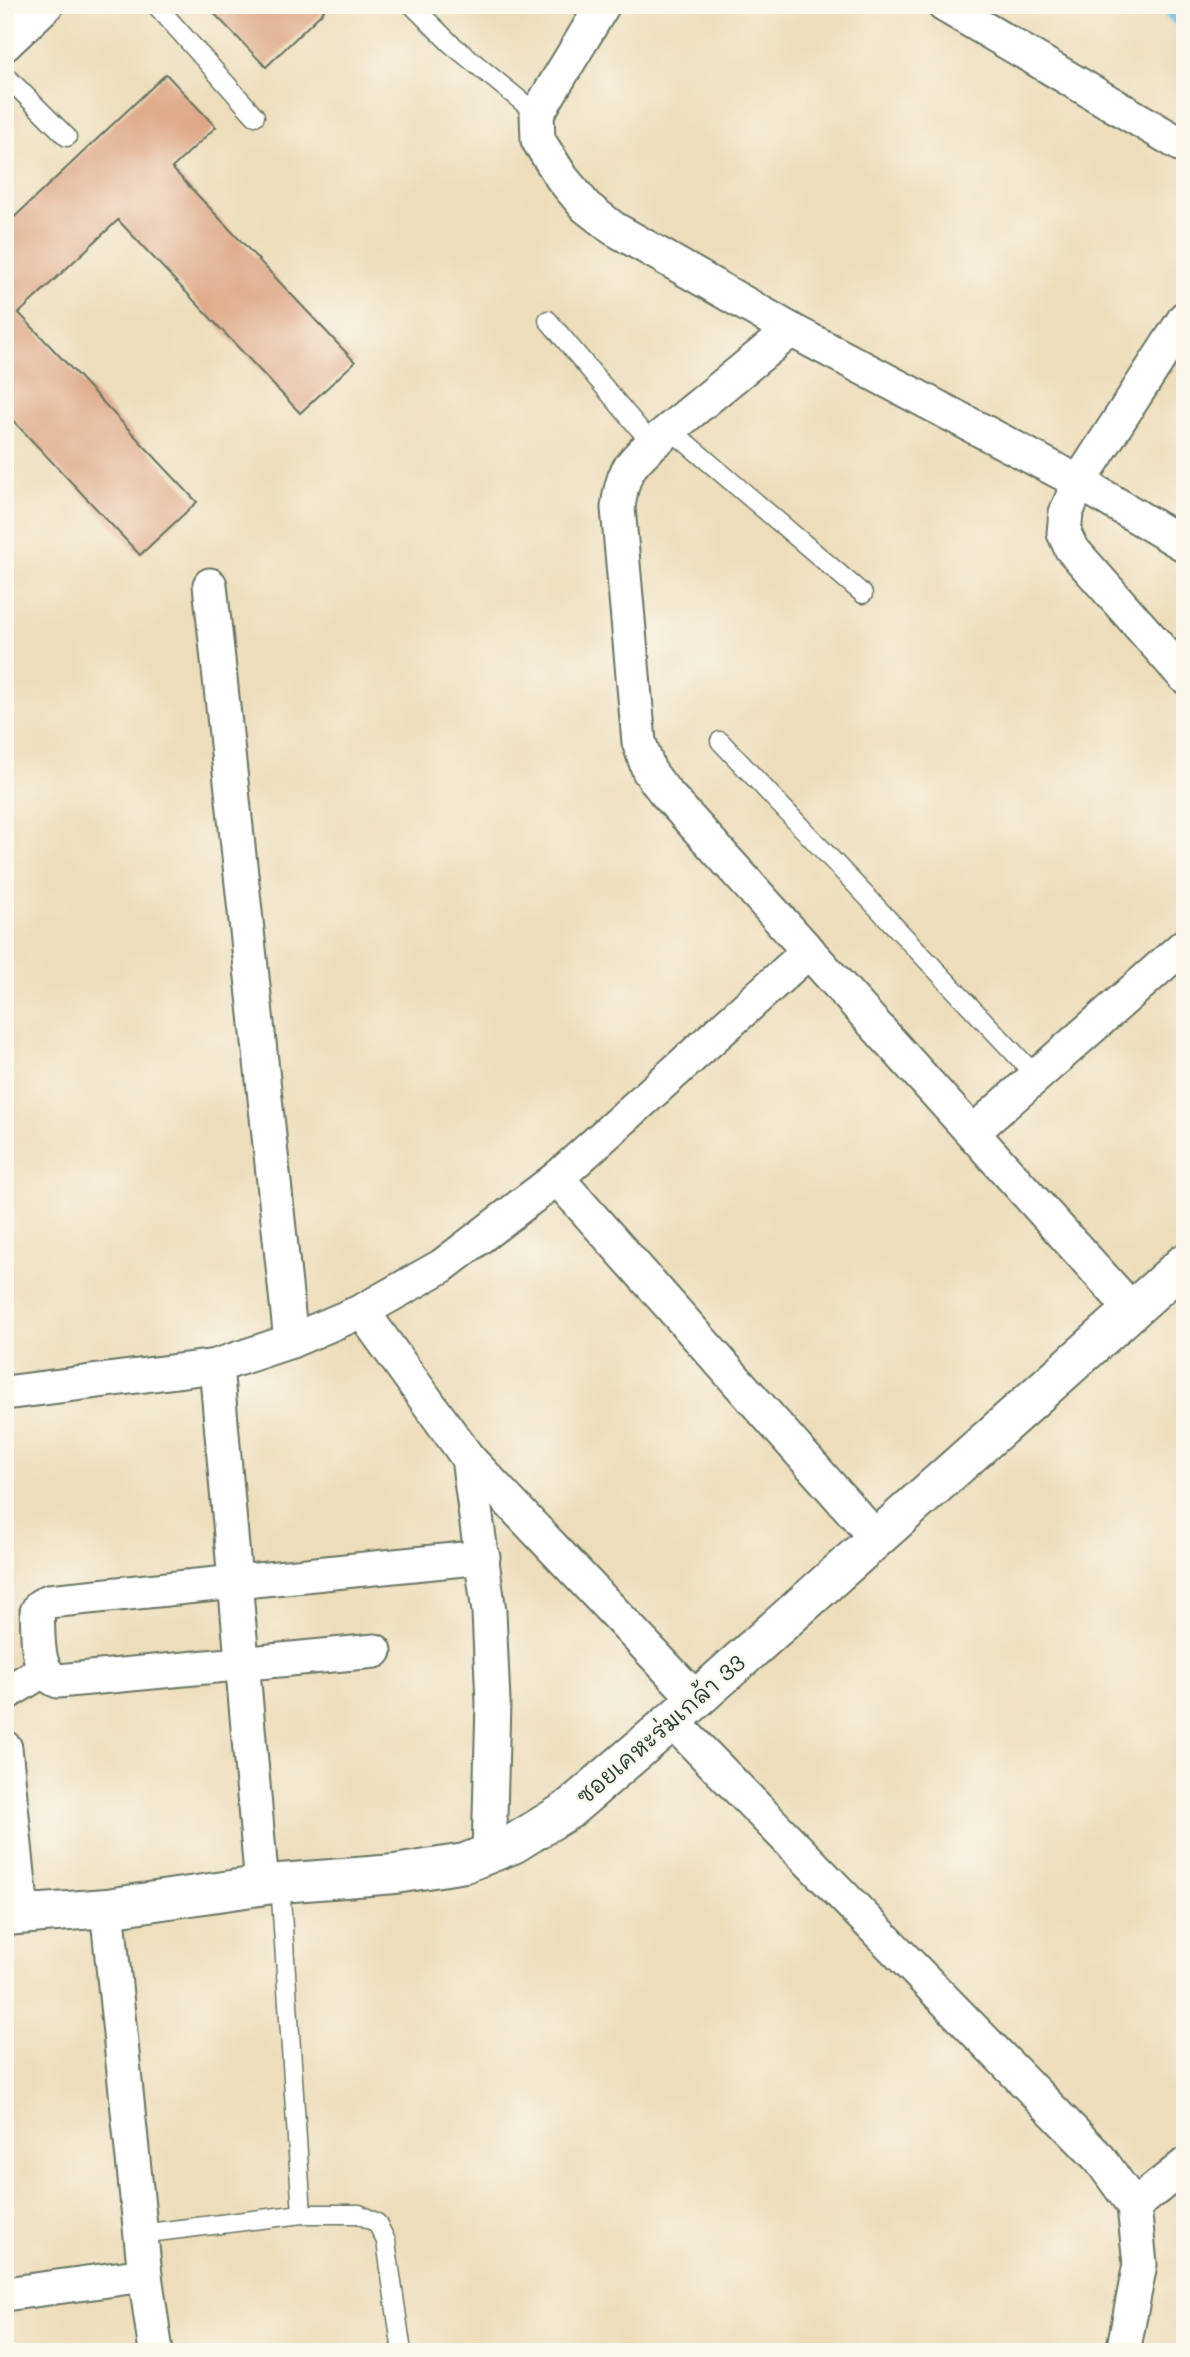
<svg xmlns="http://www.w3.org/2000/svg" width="1190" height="2357" font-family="Mali,'Playpen Sans Thai',sans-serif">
	<rect width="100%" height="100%" fill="#fbf7ec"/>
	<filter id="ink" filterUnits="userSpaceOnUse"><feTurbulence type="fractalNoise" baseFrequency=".0143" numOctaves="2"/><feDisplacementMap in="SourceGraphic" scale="14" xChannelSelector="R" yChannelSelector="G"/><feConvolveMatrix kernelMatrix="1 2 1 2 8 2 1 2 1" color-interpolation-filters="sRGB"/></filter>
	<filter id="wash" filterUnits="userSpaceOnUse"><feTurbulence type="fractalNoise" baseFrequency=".00686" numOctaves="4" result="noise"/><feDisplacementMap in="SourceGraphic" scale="28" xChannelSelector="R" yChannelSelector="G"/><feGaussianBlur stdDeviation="1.57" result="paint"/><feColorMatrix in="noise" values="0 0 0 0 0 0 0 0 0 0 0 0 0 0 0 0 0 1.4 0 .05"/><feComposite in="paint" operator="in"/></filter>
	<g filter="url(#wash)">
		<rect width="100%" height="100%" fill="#edddba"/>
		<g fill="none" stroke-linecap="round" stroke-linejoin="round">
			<polyline stroke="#68bde4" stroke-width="38" points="1181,5 1185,9"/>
		</g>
		<g id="blocks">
			<g fill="#dea886">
				<polygon points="206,5 318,5 324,11 266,67"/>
				<polygon points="166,74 216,127 172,168 355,362 300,413 118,220 19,313 197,502 140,555 5,412 5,226"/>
			</g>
		</g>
	</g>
	<g filter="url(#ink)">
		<use href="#blocks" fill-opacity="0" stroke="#677563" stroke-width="2"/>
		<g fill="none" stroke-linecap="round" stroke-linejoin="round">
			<defs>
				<g id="lane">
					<polyline points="156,5 255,116"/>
					<polyline points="412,5 450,43 537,114"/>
					<polyline points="5,75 67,137"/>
					<polyline points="548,320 652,444"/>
					<polyline points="670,429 863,594"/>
					<polyline points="720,741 1036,1076"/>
					<polyline points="280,1883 302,2214"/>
					<polyline points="140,2234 302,2214 359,2214 377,2223 386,2241 402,2352"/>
				</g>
				<g id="street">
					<polyline points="603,5 537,114 538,140 562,178 586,207 613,228 791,330 1079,482 1185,545"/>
					<polyline points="944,5 1185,147"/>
					<polyline points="5,44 46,5"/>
					<polyline points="1185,318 1079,482 1066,513 1064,533 1071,548 1185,677"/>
					<path d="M791,330l-139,114c-25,22 -30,31 -34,64l21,234 10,29 15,20 469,520"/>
					<polyline points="210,585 291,1341"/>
					<polyline points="973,1132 1185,945"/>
					<polyline points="557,1178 876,1538"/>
					<polyline points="362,1311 468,1458 489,1612 493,1702 489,1854"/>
					<polyline points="216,1366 262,1886"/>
					<polyline points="5,1393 216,1366 291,1341 362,1311 442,1266 557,1178 809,951"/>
					<polyline points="468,1458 696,1699"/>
					<path d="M375,1651l-317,30c-24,-9 -19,-47 -21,-69l3,-6 9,-5 434,-44"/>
					<polyline points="5,1694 44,1670"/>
					<polyline points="672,1721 1100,2159 1134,2206 1140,2264 1123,2352"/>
					<polyline points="5,1748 22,1913"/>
					<polyline points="107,1908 145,2275 156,2352"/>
					<polyline points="1134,2206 1185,2165"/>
					<polyline points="5,2294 145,2275"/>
				</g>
				<polyline id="secondary" points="5,1916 107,1908 280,1883 395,1874 465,1863 513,1844 568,1810 672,1721 1185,1263"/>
			</defs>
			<use href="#lane" stroke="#677563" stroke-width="21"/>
			<use href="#street" stroke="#677563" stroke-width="37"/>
			<use href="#secondary" stroke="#677563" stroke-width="42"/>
			<use href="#lane" stroke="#fff" stroke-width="18"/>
			<use href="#street" stroke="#fff" stroke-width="33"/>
			<use href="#secondary" stroke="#fff" stroke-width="38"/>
		</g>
	</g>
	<g text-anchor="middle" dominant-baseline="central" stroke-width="5" stroke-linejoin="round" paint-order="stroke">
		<g font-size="23" fill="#1f3d34" stroke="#fbf7ec">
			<text transform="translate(660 1729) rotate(-41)">ซอยเคหะร่มเกล้า 33</text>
		</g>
	</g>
	<rect width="1190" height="2357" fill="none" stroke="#fbf7ec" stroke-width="28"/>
</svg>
